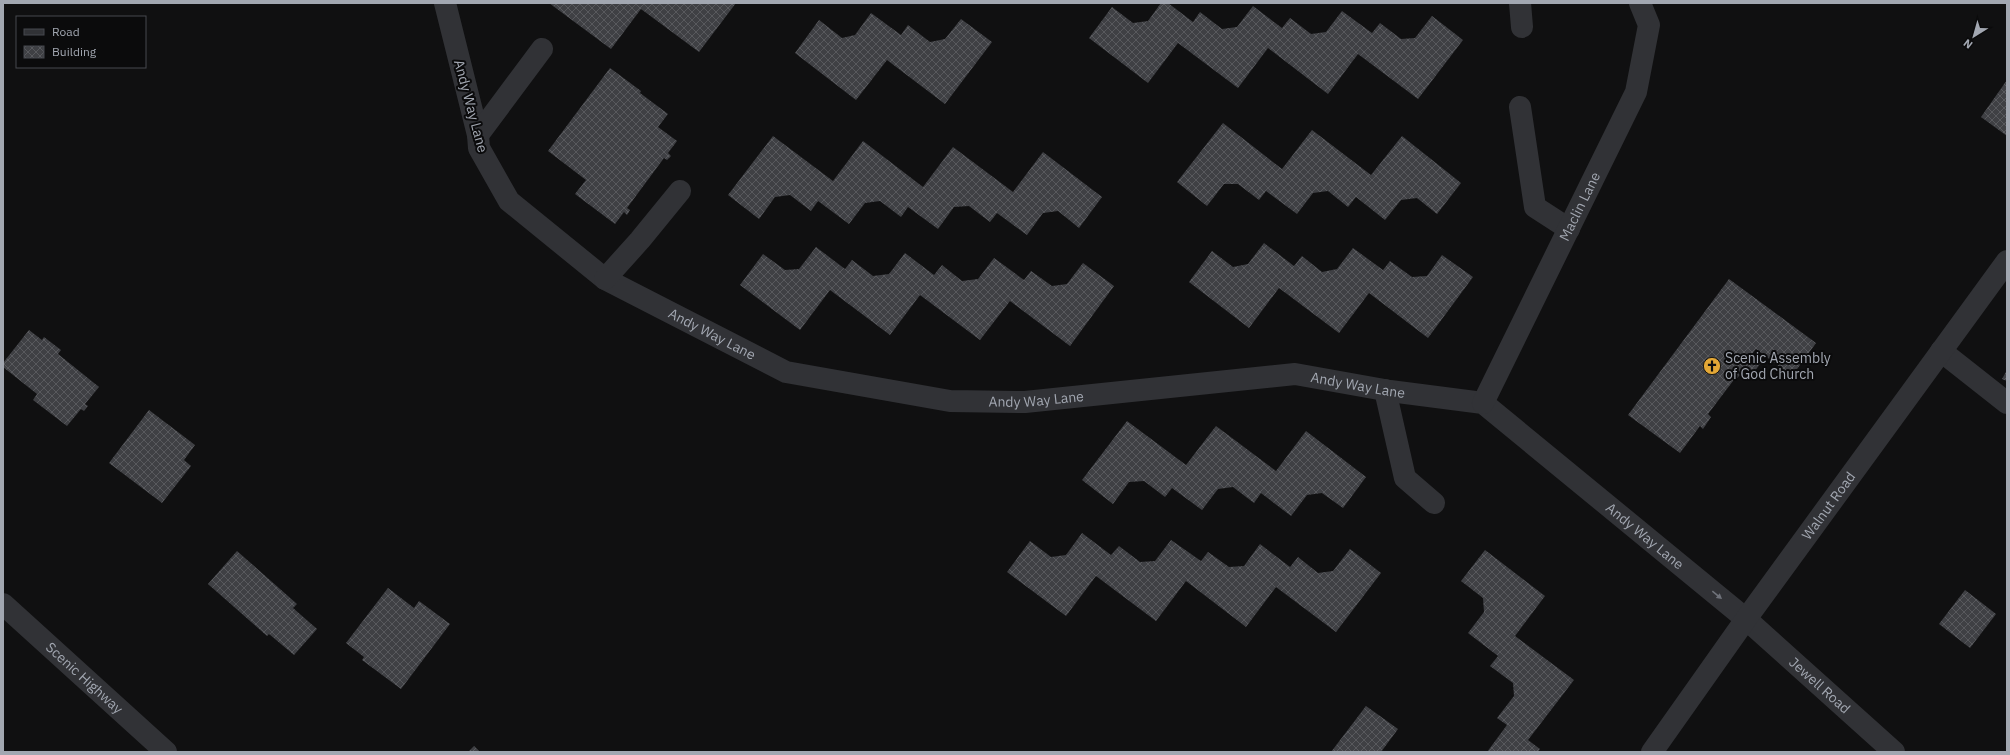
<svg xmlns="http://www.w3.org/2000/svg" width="2010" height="755" font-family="'IBM Plex Sans',sans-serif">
	<defs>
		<pattern id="building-cross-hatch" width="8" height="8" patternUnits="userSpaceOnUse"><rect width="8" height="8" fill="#3f4044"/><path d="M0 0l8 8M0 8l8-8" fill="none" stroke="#58595d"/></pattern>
	</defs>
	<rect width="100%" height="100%" fill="#101011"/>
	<g fill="url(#building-cross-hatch)">
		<polygon points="549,3 736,3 699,52 641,9 611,49"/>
		<polygon points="1161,3 1168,3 1193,22 1200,12 1222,29 1237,27 1253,6 1282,28 1290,18 1311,34 1326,32 1342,11 1372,33 1380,23 1401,39 1415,38 1432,16 1463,40 1418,99 1358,54 1328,94 1268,48 1238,88 1178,43 1148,83 1089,38 1112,7 1133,23 1148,21"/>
		<polygon points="871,13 901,35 908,25 930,42 945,39 961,19 992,42 945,104 887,60 856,100 795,53 819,20 842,38 855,35"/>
		<polygon points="610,68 641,91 640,93 668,114 658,127 677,141 668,153 671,156 667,160 664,158 627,208 630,210 627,215 624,212 615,224 575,194 586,180 548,151"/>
		<polygon points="2007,80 2007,136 1981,117"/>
		<polygon points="1223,123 1282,169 1312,130 1371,175 1402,136 1461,183 1437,214 1417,198 1401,200 1385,220 1356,197 1348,207 1328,191 1313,193 1297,214 1266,191 1259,200 1238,184 1224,184 1207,206 1177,182"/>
		<polygon points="773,136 833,181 863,141 923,187 953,147 1013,192 1043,152 1102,197 1079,228 1058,211 1043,213 1027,235 997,213 990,222 969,206 954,207 938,229 908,207 901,217 880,201 865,203 849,224 818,201 811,211 790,195 775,197 759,219 728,195"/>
		<polygon points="1264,243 1294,266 1302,256 1322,272 1337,269 1353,248 1383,270 1390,261 1412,277 1427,276 1442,255 1473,277 1428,338 1369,293 1339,333 1279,288 1249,328 1189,282 1212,251 1233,267 1248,264"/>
		<polygon points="816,247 845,269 852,260 873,276 889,274 905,253 934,275 942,265 962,281 978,279 994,258 1024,280 1031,271 1052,286 1067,284 1083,263 1114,286 1070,346 1010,301 980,340 920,295 890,335 830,290 800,330 740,285 763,254 785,270 799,269"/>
		<polygon points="1729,279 1816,343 1792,376 1756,349 1752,354 1762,361 1750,378 1740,371 1738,373 1740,375 1737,378 1736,377 1708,414 1711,417 1703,429 1700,426 1680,453 1628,415"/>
		<polygon points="29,330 42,340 44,337 61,350 58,354 99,387 85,404 88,406 84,411 81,409 67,426 33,400 37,394 3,367 3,363"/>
		<polygon points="2007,370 2007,381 2002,379"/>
		<polygon points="149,410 195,445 184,460 191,466 162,503 109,463"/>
		<polygon points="1127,421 1186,465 1216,426 1276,471 1306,431 1366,477 1343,508 1322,493 1307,495 1291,516 1261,493 1254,503 1233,487 1218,489 1202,510 1172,488 1165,497 1144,481 1129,482 1113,504 1082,480"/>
		<polygon points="1082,533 1111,555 1119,546 1140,562 1155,561 1171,540 1201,561 1208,552 1229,567 1244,566 1260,544 1290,567 1298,557 1318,573 1333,571 1350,549 1381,573 1336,632 1276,587 1246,627 1186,581 1156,621 1096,576 1066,616 1007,572 1030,541 1051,557 1066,555"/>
		<polygon points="1485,550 1545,596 1515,636 1574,680 1528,740 1540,749 1538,752 1487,752 1507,725 1497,718 1514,696 1513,683 1490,666 1498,656 1468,633 1484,612 1483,598 1461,581"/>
		<polygon points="237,551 297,604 293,608 317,629 294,655 269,634 267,636 208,584"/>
		<polygon points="388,588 414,608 419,601 450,624 401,689 362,660 364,657 346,643"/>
		<polygon points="1965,590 1996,614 1970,648 1939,624"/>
		<polygon points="1366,706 1398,729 1381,752 1331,752"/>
		<polygon points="474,746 480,752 468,752"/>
	</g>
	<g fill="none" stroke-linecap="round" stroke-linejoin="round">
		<g stroke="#313236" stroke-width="22">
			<path id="s1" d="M445,3l33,132 1,13 30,53 96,78 181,93 164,29 75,1 270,-28 95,17 93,12 263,216 148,133"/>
			<polyline points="1520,3 1522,27"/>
			<polyline points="1520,107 1535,207 1569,229"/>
			<polyline points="478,135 542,49"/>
			<polyline points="605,279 640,240 680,191"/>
			<polyline points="1941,351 2007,403"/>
			<polyline points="1385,390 1405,478 1434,503"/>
			<path id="s2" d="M1483,403l153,-311 13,-67 -9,-22"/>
			<path id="s3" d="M3,604l163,148"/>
			<path id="s4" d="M1652,752l94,-133 261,-358"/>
		</g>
	</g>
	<defs><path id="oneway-solid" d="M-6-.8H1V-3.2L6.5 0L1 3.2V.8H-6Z"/></defs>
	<use fill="#6f727a" href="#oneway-solid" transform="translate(1717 595) rotate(39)"/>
	<defs>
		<symbol id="church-disc" viewBox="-11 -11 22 22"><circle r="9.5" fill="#e3a736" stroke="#0b0b0c"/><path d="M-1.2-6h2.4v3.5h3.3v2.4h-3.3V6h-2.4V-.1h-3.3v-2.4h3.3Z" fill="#111"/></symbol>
	</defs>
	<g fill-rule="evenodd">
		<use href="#church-disc" x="1702" y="356" width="20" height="20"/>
	</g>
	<g text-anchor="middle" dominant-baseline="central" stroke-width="4" stroke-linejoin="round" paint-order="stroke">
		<g font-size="14" fill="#a2a7b1" stroke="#0b0b0c">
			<text transform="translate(471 106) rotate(75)">Andy Way Lane</text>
			<text stroke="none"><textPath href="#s2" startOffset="219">Maclin Lane</textPath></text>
			<text stroke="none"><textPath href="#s1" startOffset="454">Andy Way Lane</textPath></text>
			<text stroke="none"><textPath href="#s1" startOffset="1114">Andy Way Lane</textPath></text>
			<text stroke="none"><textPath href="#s1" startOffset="790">Andy Way Lane</textPath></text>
			<text stroke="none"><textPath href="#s4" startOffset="303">Walnut Road</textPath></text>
			<text stroke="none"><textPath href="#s1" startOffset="1450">Andy Way Lane</textPath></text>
			<text stroke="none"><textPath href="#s3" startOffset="110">Scenic Highway</textPath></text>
			<text stroke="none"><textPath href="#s1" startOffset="1680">Jewell Road</textPath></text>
		</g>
		<g font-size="14" fill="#a2a7b1" stroke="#0b0b0c" text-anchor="start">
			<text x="1725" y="358">Scenic Assembly<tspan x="1725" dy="16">of God Church</tspan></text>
		</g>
	</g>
	<rect width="2010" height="755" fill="none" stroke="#a2a7b1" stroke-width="8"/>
	<rect x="16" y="16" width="130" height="52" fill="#0b0b0c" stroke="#47494e"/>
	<rect x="24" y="29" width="20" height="6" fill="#313236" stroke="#47494e"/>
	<text x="52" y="36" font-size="12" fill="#a2a7b1">Road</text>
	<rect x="24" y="46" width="20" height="12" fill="url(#building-cross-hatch)" stroke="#47494e"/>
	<text x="52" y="56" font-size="12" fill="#a2a7b1">Building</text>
	<g transform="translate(1974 36) rotate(217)" stroke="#0b0b0c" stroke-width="3" paint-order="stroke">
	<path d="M0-3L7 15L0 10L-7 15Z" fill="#a2a7b1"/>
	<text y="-6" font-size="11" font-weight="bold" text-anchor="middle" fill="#a2a7b1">N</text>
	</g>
</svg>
